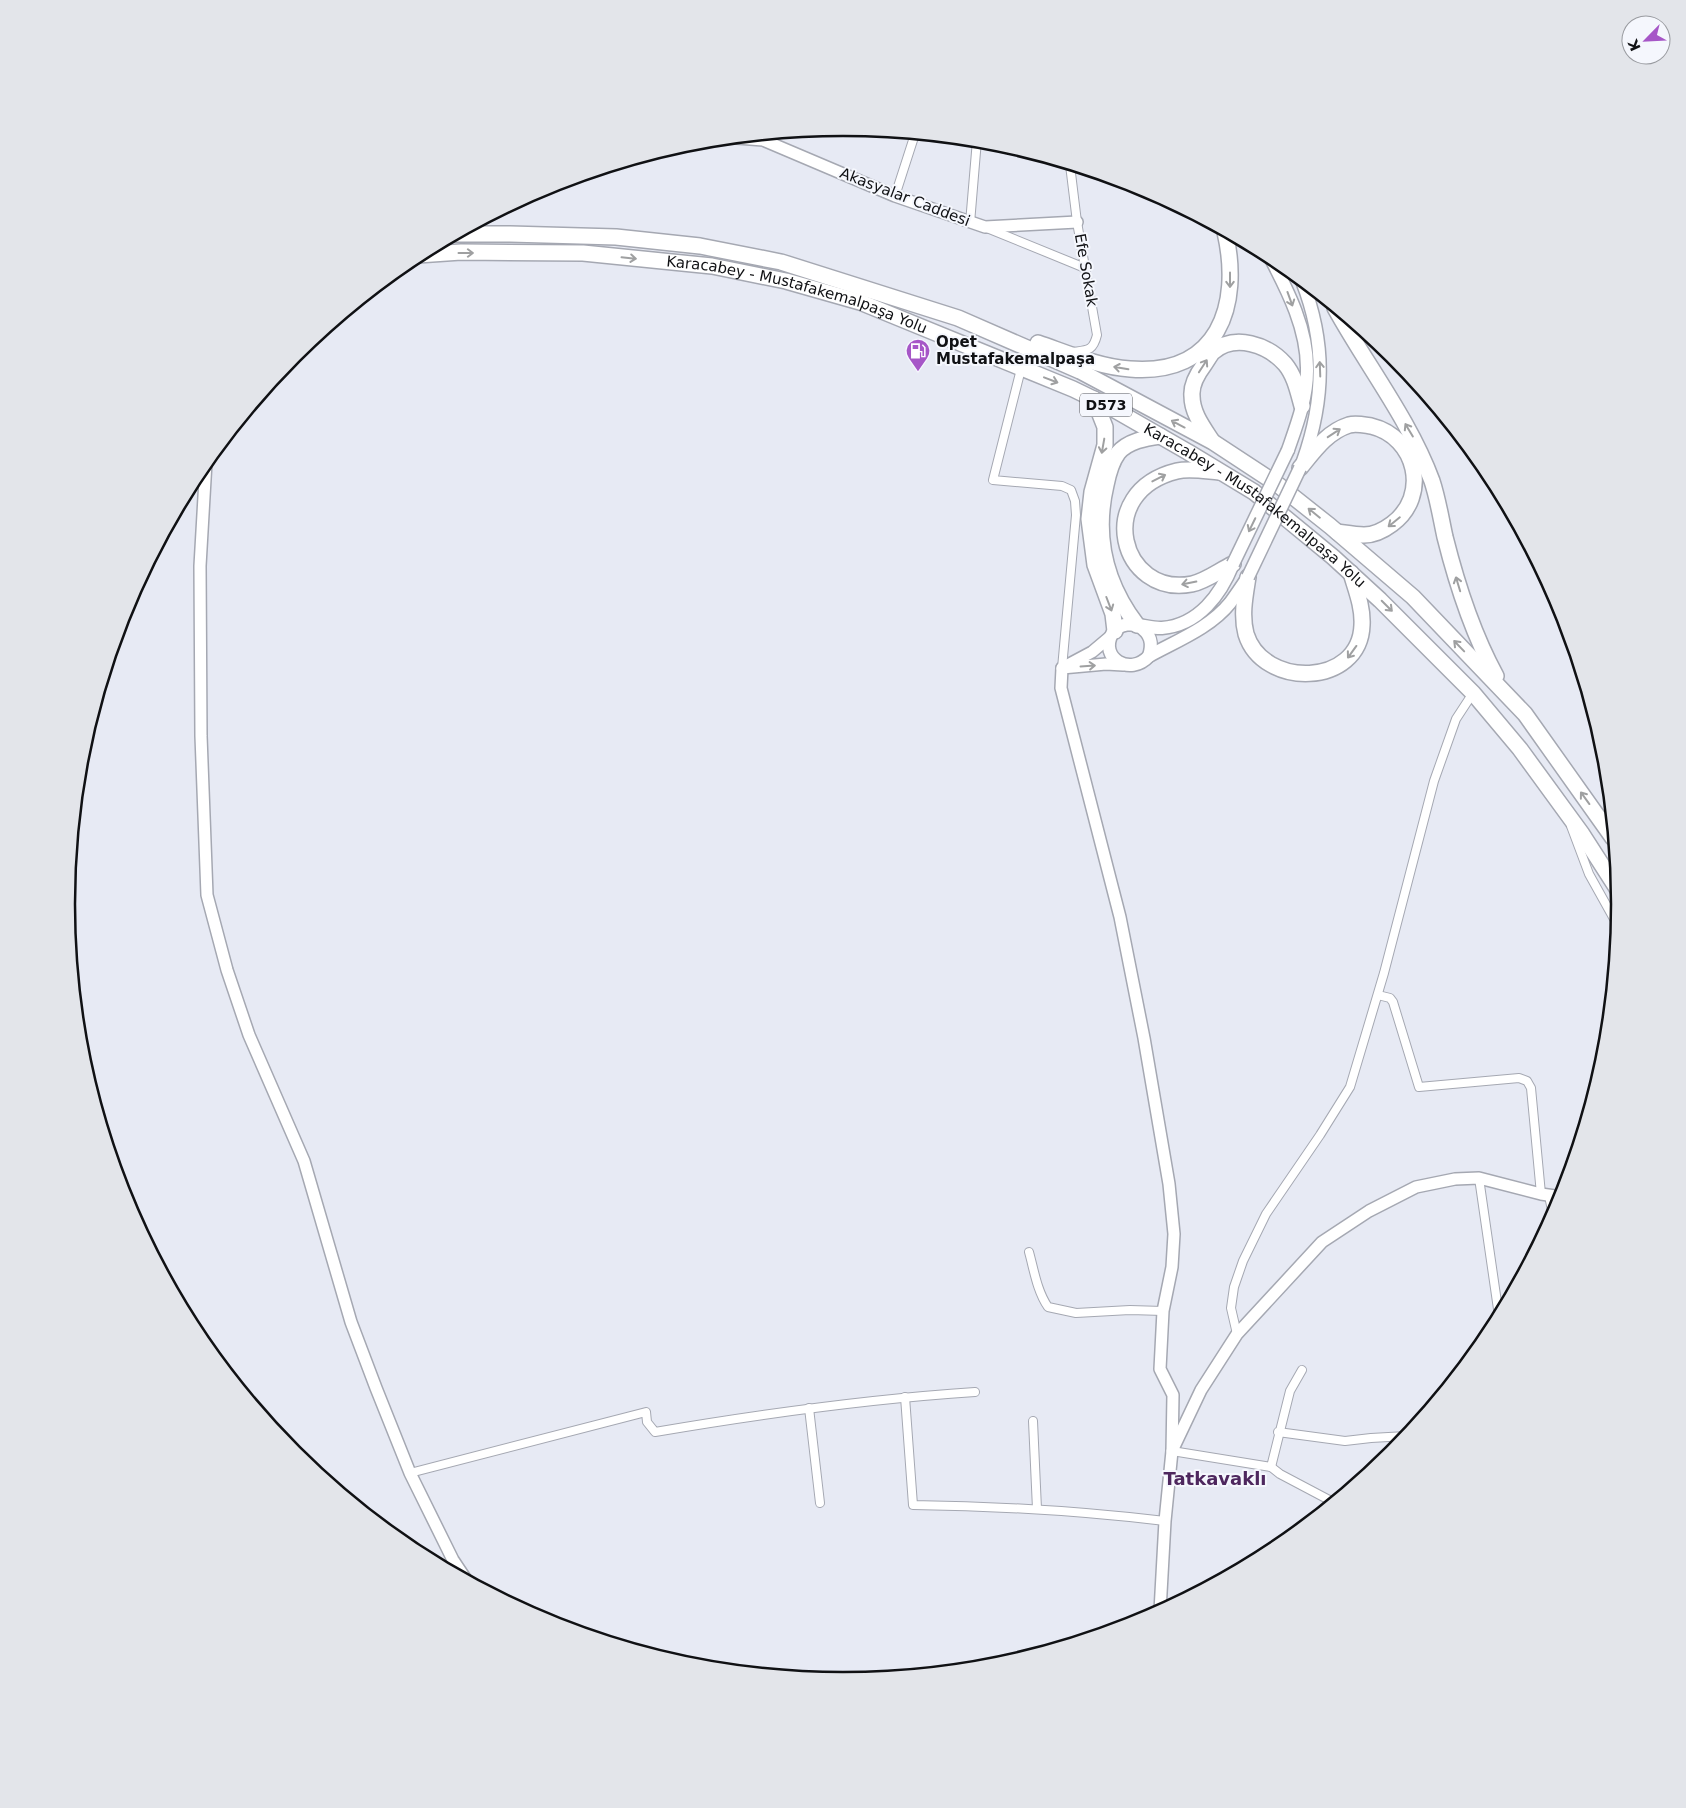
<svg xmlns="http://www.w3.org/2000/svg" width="1686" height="1808" font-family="'DejaVu Sans',sans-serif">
	<rect width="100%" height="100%" fill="#e7eaf4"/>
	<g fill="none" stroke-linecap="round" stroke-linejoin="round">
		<defs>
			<g id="street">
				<path d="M1070,165l7,57 20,113c-4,16 -9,15 -24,17"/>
				<polyline points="895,196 915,134"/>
				<polyline points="970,223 977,140"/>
				<polyline points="987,228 1085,268"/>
				<polyline points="1021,369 993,480 1062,486 1071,490 1075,501 1076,515 1062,668"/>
				<polyline points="1571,826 1589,874 1618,926"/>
				<polyline points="1378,995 1390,998 1393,1002 1419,1087 1519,1078 1527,1081 1531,1088 1541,1194"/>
				<polyline points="1479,1178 1499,1316"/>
				<polyline points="1549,1196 1553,1215"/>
				<path d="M1029,1252c5,18 8,39 19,55l28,6 54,-3 33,1"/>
				<polyline points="1237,1334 1231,1308 1234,1287 1243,1261 1266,1214 1320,1135 1350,1087 1384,973 1434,781 1456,719 1473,693"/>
				<path d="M905,1397l8,108c85,1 168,6 252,16"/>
				<polyline points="809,1408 820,1503"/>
				<polyline points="1033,1421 1037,1509"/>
				<polyline points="1278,1432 1345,1441 1371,1438 1406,1436"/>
				<polyline points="1172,1451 1271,1467 1280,1474 1333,1502"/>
				<polyline points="1271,1467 1290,1391 1302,1370"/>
				<path d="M410,1473l236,-61 1,10 8,10c106,-18 213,-33 320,-40"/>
				<polyline points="1161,1607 1170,1606"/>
			</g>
			<g id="secondary">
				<polyline points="737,138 763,140 895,196 985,227 1077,222"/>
				<polyline points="206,462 200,566 201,736 207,895 227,970 249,1035 304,1161 351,1322 376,1388 410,1473 453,1560 465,1578"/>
				<polyline points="1111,636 1092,652 1062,668 1106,664 1123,665"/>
				<polyline points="1062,668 1061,688 1120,917 1144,1038 1169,1184 1174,1234 1172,1267 1163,1311 1160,1369 1173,1395 1172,1451"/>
				<polyline points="1160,1611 1165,1521 1172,1451 1201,1390 1237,1334 1322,1242 1369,1211 1416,1187 1455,1179 1479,1178 1541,1194 1562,1197"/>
			</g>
			<g id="primary">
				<path d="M1269,255c19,36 39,75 38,116 0,27 -10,53 -19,79"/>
				<path d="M1302,281c24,61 23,118 1,180"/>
				<path d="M1233,564c-12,30 -34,61 -71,64 -16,1 -39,-12 -50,6 -13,24 18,43 37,22 27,-15 61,-28 81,-53 6,-8 12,-17 18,-26"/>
				<path d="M1139,626c12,8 14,17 10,30"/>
			</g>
			<g id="highway">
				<polyline points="456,234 510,234 616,237 700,246 781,262 958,318 1080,371 1213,442 1277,484 1330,526 1413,597 1525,714 1613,838"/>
				<path id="s1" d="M418,255l43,-3 122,1 129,13 74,15 74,21 213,87 35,17 80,46 66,40 79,65 47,43 93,93 47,56 62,85 36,56"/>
				<path d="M1335,308c32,58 74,111 97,173 6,18 9,38 13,56 12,48 27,95 51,139"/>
				<path d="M1038,343c29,10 61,24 92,26 88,7 112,-63 95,-137"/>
				<polyline points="1094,399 1105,427 1105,445 1092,492 1089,519 1095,565 1113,614 1115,631"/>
				<path d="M1212,441c-9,-14 -20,-28 -20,-45 -1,-11 6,-23 12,-31 3,-4 6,-10 9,-13 22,-19 55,-7 72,12 10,12 13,28 17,42"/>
				<path d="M1300,468c14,-17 27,-36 49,-43 7,-2 15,0 22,1 46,11 59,70 21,98 -8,6 -18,11 -28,11 -9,0 -19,-2 -27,-3"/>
				<path d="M1219,472c-13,-1 -30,-4 -42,-1 -85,21 -56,127 15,113 14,-3 28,-14 41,-20"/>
				<path d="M1248,577c-3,19 -7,38 -2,57 17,55 114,53 116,-9 1,-18 -6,-35 -11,-52"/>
				<path d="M1137,625c-32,-42 -43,-89 -31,-140 2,-10 6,-24 12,-32 10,-12 28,-15 42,-17"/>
			</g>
		</defs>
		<use href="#street" stroke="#a5a8b2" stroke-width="10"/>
		<use href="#secondary" stroke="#a5a8b2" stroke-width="14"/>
		<use href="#primary" stroke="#a5a8b2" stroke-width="15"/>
		<use href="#highway" stroke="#a5a8b2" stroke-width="18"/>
		<use href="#street" stroke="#fff" stroke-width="8"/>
		<use href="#secondary" stroke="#fff" stroke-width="11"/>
		<use href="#primary" stroke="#fff" stroke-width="12"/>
		<use href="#highway" stroke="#fff" stroke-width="15"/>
		<defs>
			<g id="primary-bridge">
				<polyline points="1233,564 1288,450"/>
				<polyline points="1248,577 1300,468"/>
			</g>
		</defs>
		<use href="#primary-bridge" stroke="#a5a8b2" stroke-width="15" stroke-linecap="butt"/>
		<use href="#primary-bridge" stroke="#fff" stroke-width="12"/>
	</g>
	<defs><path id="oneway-shaft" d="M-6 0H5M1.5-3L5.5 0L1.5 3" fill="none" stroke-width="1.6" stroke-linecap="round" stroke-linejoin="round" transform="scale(1.25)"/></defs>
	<g stroke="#9fa0a1">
		<use href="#oneway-shaft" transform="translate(466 253)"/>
		<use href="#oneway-shaft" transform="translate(629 258) rotate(6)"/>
		<use href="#oneway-shaft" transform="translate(1230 280) rotate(90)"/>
		<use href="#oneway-shaft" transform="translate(1290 299) rotate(70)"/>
		<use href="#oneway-shaft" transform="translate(1203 366) rotate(-57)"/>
		<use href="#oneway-shaft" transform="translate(1121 368) rotate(-171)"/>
		<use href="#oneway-shaft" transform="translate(1320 369) rotate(-92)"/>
		<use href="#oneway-shaft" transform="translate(1051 380) rotate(21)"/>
		<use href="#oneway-shaft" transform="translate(1178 424) rotate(-152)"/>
		<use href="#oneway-shaft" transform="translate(1409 430) rotate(-121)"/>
		<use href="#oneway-shaft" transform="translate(1334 433) rotate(-33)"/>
		<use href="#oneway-shaft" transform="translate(1103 446) rotate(100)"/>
		<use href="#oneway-shaft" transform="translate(1159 478) rotate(-27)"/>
		<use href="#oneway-shaft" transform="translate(1314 513) rotate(-141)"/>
		<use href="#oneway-shaft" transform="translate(1394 522) rotate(141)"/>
		<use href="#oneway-shaft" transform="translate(1252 525) rotate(116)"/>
		<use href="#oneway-shaft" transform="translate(1189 583) rotate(169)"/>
		<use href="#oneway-shaft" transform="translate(1458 584) rotate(-107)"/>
		<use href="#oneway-shaft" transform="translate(1109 604) rotate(69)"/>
		<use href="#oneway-shaft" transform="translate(1387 606) rotate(45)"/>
		<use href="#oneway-shaft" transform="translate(1459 646) rotate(-134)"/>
		<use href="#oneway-shaft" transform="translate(1352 652) rotate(126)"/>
		<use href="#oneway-shaft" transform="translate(1088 666) rotate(-4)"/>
		<use href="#oneway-shaft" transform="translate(1585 798) rotate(-126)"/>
	</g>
	<defs>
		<symbol id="fuel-pin" viewBox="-11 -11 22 30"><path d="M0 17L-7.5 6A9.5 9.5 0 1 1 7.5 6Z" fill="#a656c7" stroke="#f5f7fd"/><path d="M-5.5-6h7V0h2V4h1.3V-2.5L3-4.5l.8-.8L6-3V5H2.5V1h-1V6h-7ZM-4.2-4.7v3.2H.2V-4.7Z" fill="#fff"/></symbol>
	</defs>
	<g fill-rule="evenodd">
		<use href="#fuel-pin" x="904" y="337" width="28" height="38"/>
	</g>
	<g text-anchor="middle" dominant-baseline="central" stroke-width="4" stroke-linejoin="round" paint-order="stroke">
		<rect fill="#f5f7fd" stroke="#55565a" stroke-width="1" x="1080" y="393.5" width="52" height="23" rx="4"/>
		<g font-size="14" font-weight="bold" fill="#101114">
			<text x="1106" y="405">D573</text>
		</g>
		<g font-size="15" fill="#101114" stroke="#f5f7fd">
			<text transform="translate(905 197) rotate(21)">Akasyalar Caddesi</text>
			<text transform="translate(1086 270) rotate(80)">Efe Sokak</text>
			<text stroke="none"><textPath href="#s1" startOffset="384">Karacabey - Mustafakemalpaşa Yolu</textPath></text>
			<text stroke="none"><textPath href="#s1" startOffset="894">Karacabey - Mustafakemalpaşa Yolu</textPath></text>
		</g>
		<g font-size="15" font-weight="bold" fill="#101114" stroke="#f5f7fd" text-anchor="start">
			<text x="936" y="342">Opet<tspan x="936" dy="17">Mustafakemalpaşa</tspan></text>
		</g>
		<g font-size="18" font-weight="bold" fill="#4e275e" stroke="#f5f7fd">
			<text x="1215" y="1478">Tatkavaklı</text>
		</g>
	</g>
	<path d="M0 0H1686V1808H0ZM75 904a768 768 0 1 1 1536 0a768 768 0 1 1-1536 0Z" fill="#e3e5ea" fill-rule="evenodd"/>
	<path fill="none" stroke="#101114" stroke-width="2.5" d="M75 904a768 768 0 1 1 1536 0a768 768 0 1 1-1536 0Z"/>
	<g transform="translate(1646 40) rotate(246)"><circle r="24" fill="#f5f7fd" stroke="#999ba0"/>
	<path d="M0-4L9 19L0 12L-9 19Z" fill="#a656c7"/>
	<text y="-8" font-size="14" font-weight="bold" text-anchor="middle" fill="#101114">K</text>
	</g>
</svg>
